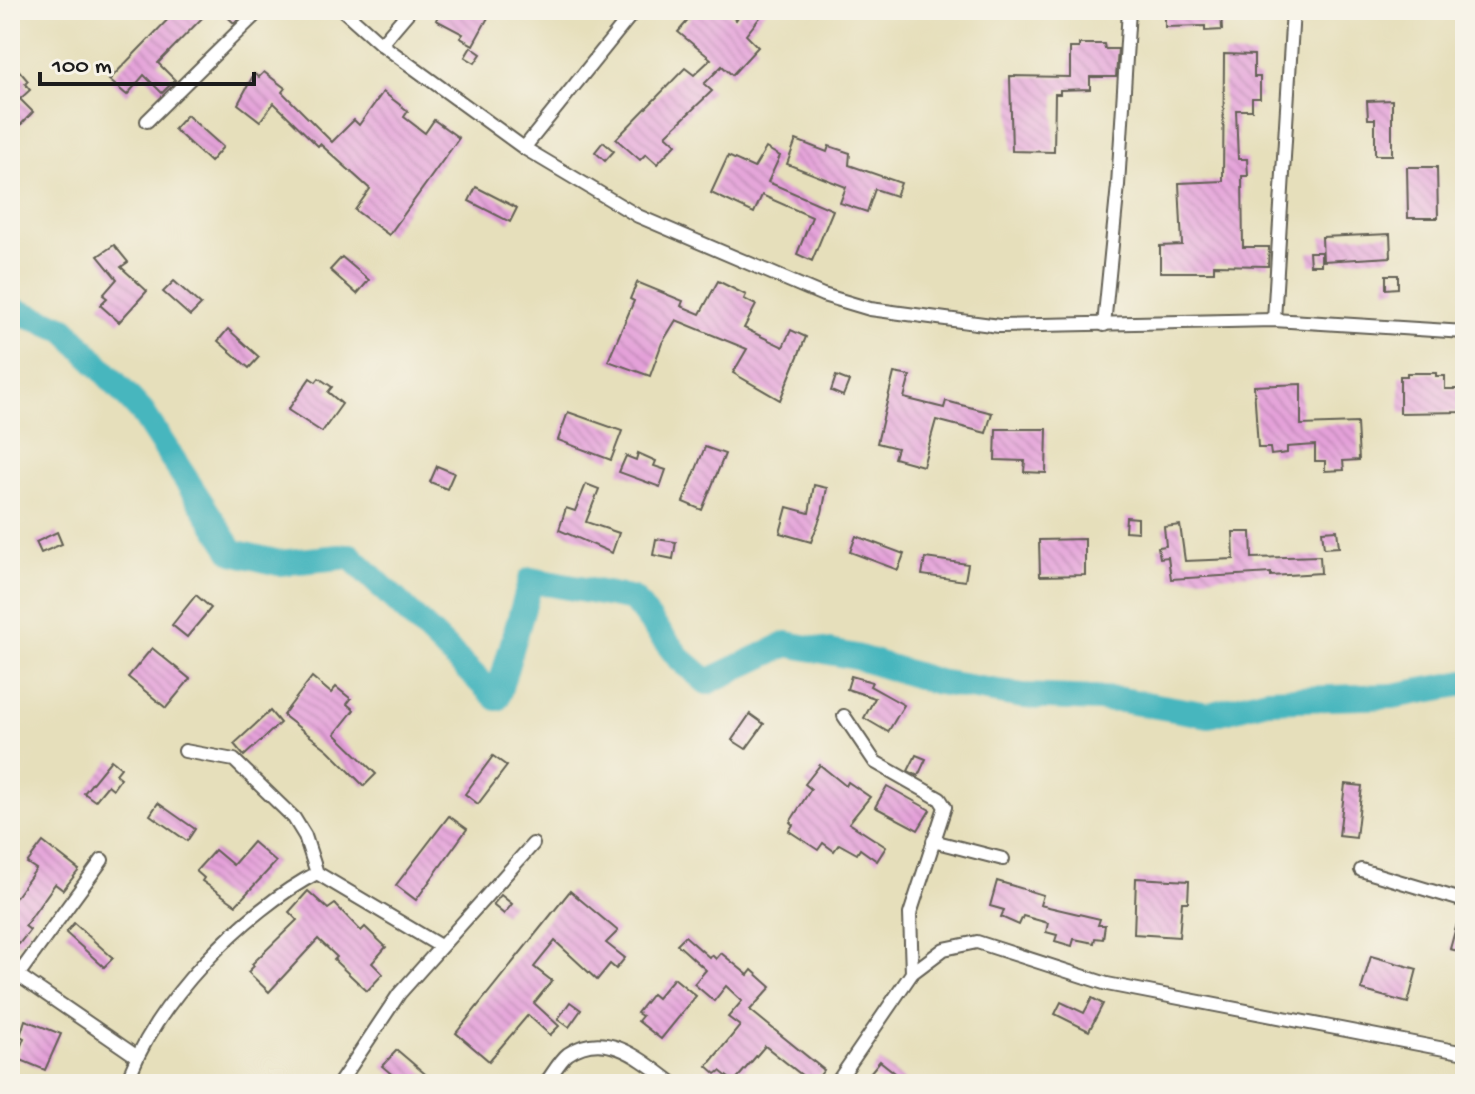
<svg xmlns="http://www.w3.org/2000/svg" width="1475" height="1094" font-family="'Gochi Hand',sans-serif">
	<defs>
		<pattern id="building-back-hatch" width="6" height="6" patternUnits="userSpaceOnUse" patternTransform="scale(2)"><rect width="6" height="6" fill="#e4a1d9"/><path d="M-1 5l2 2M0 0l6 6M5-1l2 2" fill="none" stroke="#c38aba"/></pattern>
	</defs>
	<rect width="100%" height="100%" fill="#f7f3e8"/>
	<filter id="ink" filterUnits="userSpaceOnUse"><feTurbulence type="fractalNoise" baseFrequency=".0125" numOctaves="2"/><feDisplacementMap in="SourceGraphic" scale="16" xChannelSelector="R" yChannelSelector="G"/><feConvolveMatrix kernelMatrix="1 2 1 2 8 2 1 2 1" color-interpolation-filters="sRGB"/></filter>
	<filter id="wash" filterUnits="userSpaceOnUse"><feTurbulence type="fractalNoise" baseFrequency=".006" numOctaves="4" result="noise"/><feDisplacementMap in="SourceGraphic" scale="32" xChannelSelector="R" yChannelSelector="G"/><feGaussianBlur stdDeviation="1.8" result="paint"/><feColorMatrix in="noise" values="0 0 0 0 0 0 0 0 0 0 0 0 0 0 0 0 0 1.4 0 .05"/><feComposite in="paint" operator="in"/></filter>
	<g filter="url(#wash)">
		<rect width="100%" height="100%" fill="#e6dfbb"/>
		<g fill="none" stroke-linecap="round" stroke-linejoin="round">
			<polyline stroke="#47b6be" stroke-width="26" points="10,309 65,329 142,412 233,552 279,563 350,556 497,698 531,580 633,599 679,658 707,682 787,644 856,657 938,682 1023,696 1122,700 1209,715 1267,700 1393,696 1465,683"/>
		</g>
		<g id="blocks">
			<g fill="url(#building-back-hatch)">
				<polygon points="177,10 210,10 158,63 175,80 162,93 144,75 127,95 109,80"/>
				<polygon points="220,10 247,10 234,23"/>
				<polygon points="441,10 483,10 490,14 473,45 460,38 463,34 436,20"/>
				<polygon points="697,10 724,10 736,20 743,10 766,10 746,35 758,47 732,75 722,66 704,84 712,91 666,135 676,144 657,164 646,154 640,160 616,139 685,68 694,75 711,59 678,32"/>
				<polygon points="1165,10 1221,10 1222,30 1205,31 1205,26 1165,27"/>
				<polygon points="1079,44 1104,44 1105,49 1118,49 1116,77 1090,77 1090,89 1060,90 1060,94 1055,94 1054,152 1012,151 1010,76 1070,77 1070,48 1079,48"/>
				<polygon points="471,47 481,54 475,63 465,57"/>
				<polygon points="1224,54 1254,55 1254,77 1260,77 1260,98 1252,98 1252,110 1236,110 1238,159 1247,159 1248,176 1242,176 1243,247 1269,247 1268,266 1214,265 1214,272 1160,272 1160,246 1182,245 1179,183 1223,181"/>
				<polygon points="10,60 28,81 25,84 30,90 20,99 33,112 10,136"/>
				<polygon points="264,72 285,88 282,92 332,142 354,120 359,125 383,92 408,111 404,117 425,133 434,120 459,138 389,235 355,210 370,189 320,144 318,146 274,103 260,121 238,104 254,74 259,77"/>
				<polygon points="1392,100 1392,155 1375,155 1375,119 1368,119 1367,101"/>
				<polygon points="187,115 223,147 210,162 174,129"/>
				<polygon points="796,140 827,152 829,146 850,153 849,165 901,183 896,196 875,189 867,212 840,203 846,187 787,164"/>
				<polygon points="603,142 614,151 605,161 595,152"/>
				<polygon points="766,148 780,156 768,182 833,210 812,261 797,254 812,217 762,195 754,213 711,193 728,156 754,168"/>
				<polygon points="1407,167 1437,167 1438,218 1408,218"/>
				<polygon points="476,187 517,208 510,222 469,201"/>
				<polygon points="1390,234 1391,257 1323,261 1322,237"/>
				<polygon points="114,245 128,262 121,267 147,291 119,322 100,305 107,298 103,295 117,279 98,256"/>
				<polygon points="1309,252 1321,252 1321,265 1310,265"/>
				<polygon points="342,257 369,280 357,294 330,270"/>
				<polygon points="1386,275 1398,275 1398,288 1386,289"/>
				<polygon points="174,281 201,305 190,316 163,292"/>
				<polygon points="718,281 746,295 744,299 756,305 744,328 783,347 791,330 806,337 780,400 733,373 747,349 676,320 662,343 650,376 608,361 634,301 630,299 637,282 683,301 681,306 700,314"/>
				<polygon points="228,329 259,357 249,368 218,341"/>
				<polygon points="894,373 910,376 904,398 944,408 946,401 992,413 986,433 936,420 923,466 894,458 897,448 877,443"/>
				<polygon points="1407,373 1436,373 1436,376 1445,376 1445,389 1465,389 1465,412 1400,413 1400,376 1407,376"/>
				<polygon points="836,376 849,381 843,396 831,391"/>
				<polygon points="310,378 316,382 319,378 332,387 328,392 342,404 322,432 288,410"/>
				<polygon points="1301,384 1301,425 1357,423 1359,460 1343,461 1344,470 1325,471 1325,461 1315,461 1315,445 1287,447 1287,453 1271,455 1270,448 1258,448 1254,386"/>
				<polygon points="568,412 622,431 611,460 558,440"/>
				<polygon points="996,429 1047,429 1046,473 1024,472 1025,461 995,460"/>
				<polygon points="705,447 725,454 702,510 683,502"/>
				<polygon points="638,453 656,461 654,466 666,470 660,487 619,472 626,456 636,460"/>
				<polygon points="437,466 454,473 447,489 430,482"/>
				<polygon points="586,484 599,489 586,522 619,533 612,553 559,530 566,508 575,511"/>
				<polygon points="814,485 827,488 822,513 811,542 780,533 787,507 809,513"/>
				<polygon points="1126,517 1138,518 1138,532 1125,531"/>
				<polygon points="1180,525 1185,561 1234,559 1233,532 1251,532 1252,558 1320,556 1321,573 1271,576 1271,573 1171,579 1168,557 1160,558 1158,547 1166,546 1164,527"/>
				<polygon points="1337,530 1339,547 1324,548 1322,531"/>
				<polygon points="57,532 62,544 41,553 36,542"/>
				<polygon points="856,536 904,554 898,570 850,552"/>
				<polygon points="656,539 676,542 673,559 653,555"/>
				<polygon points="1085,539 1085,575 1040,576 1039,540"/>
				<polygon points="925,558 968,564 965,581 922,575"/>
				<polygon points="196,595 211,608 187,637 172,625"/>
				<polygon points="152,648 190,679 166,708 128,677"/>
				<polygon points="851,676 872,682 870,686 904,705 888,732 864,718 875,698 847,689"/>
				<polygon points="312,677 331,693 336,687 351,699 347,704 354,710 335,734 376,774 364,786 328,750 283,715"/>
				<polygon points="270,711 280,723 244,756 234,744"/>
				<polygon points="750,714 764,724 746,749 732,740"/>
				<polygon points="916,755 926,759 918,776 908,771"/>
				<polygon points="493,756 507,766 478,804 465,794"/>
				<polygon points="111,760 121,768 116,774 121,778 113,789 108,785 95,801 84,793"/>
				<polygon points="820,765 846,786 848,782 870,797 849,823 886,847 877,861 860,849 857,854 839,844 834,851 823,843 818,850 789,831 793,825 790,822 811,789 805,784"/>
				<polygon points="1345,784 1362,786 1356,838 1339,836"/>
				<polygon points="887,786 930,810 918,830 875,807"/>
				<polygon points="158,803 195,829 187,841 150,815"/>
				<polygon points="449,816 467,829 416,900 396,885"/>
				<polygon points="43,842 79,870 63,890 55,884 25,926 30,930 19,944 10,937 10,905 36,869 27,863"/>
				<polygon points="253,842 276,862 236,905 202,881 204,878 196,871 215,850 233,865"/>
				<polygon points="1136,878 1189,881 1188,902 1182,902 1179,937 1134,934"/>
				<polygon points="997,881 1043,895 1040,905 1100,919 1098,925 1105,925 1103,939 1095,938 1094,943 1074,939 1072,946 1055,941 1057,935 1046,932 1048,923 1023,916 1019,925 1001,917 1004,910 990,906"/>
				<polygon points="308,891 328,909 335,904 361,931 365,927 386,947 372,963 383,974 367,991 334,960 337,957 318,939 269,992 248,972 254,966 252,964 297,920 289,912"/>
				<polygon points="570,891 618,931 606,943 625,958 616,969 610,964 597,980 555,941 534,967 552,981 534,1003 559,1026 550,1035 528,1015 489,1061 456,1033"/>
				<polygon points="501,895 512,904 504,914 493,905"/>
				<polygon points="1461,909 1465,910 1465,953 1450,949"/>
				<polygon points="74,923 113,958 104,967 66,933"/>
				<polygon points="685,936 710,958 712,955 716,959 721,953 748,975 752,970 771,987 750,1010 824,1070 813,1084 765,1046 734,1082 720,1071 716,1074 707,1066 740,1026 728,1017 742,1001 726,986 714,1001 694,984 706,970 677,944"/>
				<polygon points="1371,956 1417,969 1408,1003 1361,990"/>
				<polygon points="674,978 696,996 661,1039 638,1021 642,1016 637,1013 652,994 657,998"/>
				<polygon points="1092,998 1103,1004 1089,1031 1055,1014 1061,1002 1084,1013"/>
				<polygon points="570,1002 581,1010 569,1027 558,1019"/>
				<polygon points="25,1020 61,1034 45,1070 16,1058 24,1038 20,1036"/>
				<polygon points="397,1050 437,1084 403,1084 382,1066"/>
				<polygon points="880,1061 909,1084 883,1084 870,1073"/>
			</g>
		</g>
	</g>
	<g filter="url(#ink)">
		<use href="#blocks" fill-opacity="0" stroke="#636054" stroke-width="2"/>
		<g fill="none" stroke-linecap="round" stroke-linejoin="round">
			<defs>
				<g id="minor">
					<polyline points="343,10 381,44 410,10"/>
					<polyline points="381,44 524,148 638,216 823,295 870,309 999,326 1274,320 1465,332"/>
					<polyline points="147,121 260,10"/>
					<polyline points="524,148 635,10"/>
					<polyline points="1274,320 1293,10"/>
					<polyline points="1104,325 1118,185 1129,10"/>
					<polyline points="844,716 875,762 940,799 945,807 910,914 912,973"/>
					<polyline points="185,751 234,760 294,818 305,836 317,873 440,946"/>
					<polyline points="933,841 1003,859"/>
					<polyline points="102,860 18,975 136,1056"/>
					<polyline points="1361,870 1465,901"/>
					<path d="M127,1084c23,-77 119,-175 190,-211"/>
					<polyline points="339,1084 399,994 533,844"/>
					<path d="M545,1084c7,-9 15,-24 23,-30 39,-27 76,8 106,30"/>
					<polyline points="836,1084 912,973 944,949 977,942 1107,984 1465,1053"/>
				</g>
			</defs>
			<use href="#minor" stroke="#636054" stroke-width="16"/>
			<use href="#minor" stroke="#fff" stroke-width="12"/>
		</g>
	</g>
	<rect width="1475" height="1094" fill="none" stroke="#f7f3e8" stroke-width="40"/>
	<path d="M40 72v12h214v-12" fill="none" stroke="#1c1c1c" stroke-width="4"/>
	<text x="52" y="72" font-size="24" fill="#1c1c1c" stroke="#f7f3e8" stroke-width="6" paint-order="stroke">100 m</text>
</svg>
